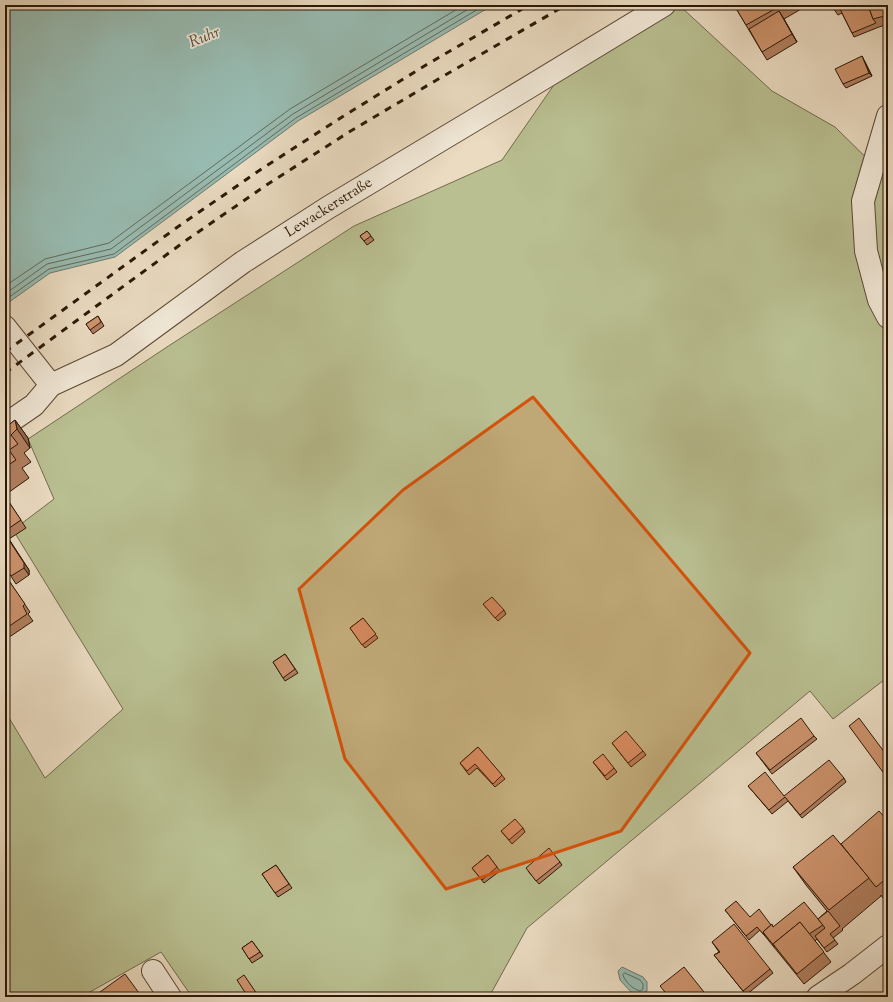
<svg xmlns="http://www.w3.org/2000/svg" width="893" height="1002" font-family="'Sorts Mill Goudy',serif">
	<rect width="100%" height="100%" fill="#eadbc1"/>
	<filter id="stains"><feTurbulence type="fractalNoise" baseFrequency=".005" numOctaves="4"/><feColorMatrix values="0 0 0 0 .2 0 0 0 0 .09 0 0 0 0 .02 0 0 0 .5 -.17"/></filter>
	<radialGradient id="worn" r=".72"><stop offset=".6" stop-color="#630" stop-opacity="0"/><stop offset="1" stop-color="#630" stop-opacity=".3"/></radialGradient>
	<polygon fill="#b9bf91" stroke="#726b4c" points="680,6 772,91 835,127 888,179 888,677 833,719 810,691 527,928 489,997 192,997 161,952 81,997 5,997 5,711 45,778 123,709 13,530 54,499 28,439 170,345 354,226 502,160 558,79"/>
	<g fill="#98bbb1" stroke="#6d796d">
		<polygon points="5,5 493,5 298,121 115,257 50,273 5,305"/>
		<polygon points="622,967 643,977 647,982 647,991 641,995 632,993 620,980 618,971"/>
	</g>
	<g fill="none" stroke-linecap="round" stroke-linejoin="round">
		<g stroke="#62695c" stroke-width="1">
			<polyline points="5,286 45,259 109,243 290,109 464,5"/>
			<polyline points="5,294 47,264 111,249 293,114 475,5"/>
			<polyline points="5,300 49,269 114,254 296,118 485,5"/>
			<path d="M625,973l15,7 3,4v5l-3,2c-7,-2 -15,-9 -17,-16z"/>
		</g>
		<defs>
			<g id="minor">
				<polyline points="888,116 863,201 866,251 879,300 888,317"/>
				<polyline points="5,327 51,385"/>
				<polyline points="5,425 34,405 51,385 116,355 243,262 329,207 506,101 664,5"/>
				<polyline points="153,971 170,997"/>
				<polyline points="818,997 852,974 888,946"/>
			</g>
		</defs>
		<use href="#minor" stroke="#5c4835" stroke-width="24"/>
		<use href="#minor" stroke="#f1e8d7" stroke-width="22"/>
		<g stroke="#2c1706" stroke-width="3" stroke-dasharray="7 7" stroke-linecap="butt">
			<polyline points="5,352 179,226 260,170 342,117 426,65 529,5"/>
			<polyline points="5,373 188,239 268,184 349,132 435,81 566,5"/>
		</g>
	</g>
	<g fill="#b17f5f" stroke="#2c1706">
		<polygon points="734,5 808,5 784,19 797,42 767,60 762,52"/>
		<polygon points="831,5 888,5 888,24 879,27 854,37 842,13 838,15"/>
		<polygon points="864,60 872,76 846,88 843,84"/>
		<polygon points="367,231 374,240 367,245 360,236"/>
		<polygon points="98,316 104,326 93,334 86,324"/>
		<polygon points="15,420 28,438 30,448 24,453 31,462 22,468 29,478 5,495 5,427 6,427"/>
		<polygon points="5,496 26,528 9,539 29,570 29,575 16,584 5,567"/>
		<polygon points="5,575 30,612 28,614 33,621 5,640"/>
		<polygon points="483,604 504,610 506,614 498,621"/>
		<polygon points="363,618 378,638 365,648 350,628"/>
		<polygon points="285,654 298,673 285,681 273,662"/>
		<polygon points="814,736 817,739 772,774 756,753"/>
		<polygon points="612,743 643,751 646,755 631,767"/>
		<polygon points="478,747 505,779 495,787 477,768 469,775 460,763"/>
		<polygon points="593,762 614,768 617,772 607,780"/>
		<polygon points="844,778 846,782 802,818 788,801 772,814 748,786 784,796"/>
		<polygon points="888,821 888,894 883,898 881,895 881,896 842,929 843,930 833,938 838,944 827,952 817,939 815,941 831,962 804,984 760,930 749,940 725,910 750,917 771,925 773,927 818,919 827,911 806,885 793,867"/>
		<polygon points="523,828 525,832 512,844 501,831"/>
		<polygon points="488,855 500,871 484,883 472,868"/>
		<polygon points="560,862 562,865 539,884 528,871"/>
		<polygon points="276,865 292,888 278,897 262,874"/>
		<polygon points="252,941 263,956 252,963 242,948"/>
		<polygon points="712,942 770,969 773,973 746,995 714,955 719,952"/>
	</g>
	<g fill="#90684d" stroke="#2c1706">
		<polygon points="779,11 784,19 797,42 792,34"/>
		<polygon points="862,56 872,76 869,73"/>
		<polygon points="15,420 28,438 30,448 17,429"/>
		<polygon points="5,534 29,570 29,575 24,568"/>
	</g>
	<g fill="#ce946e" stroke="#2c1706">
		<polygon points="734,5 782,5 746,25"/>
		<polygon points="847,5 868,5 873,19 876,23 852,33 840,9"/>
		<polygon points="868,5 888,5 888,15 873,19"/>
		<polygon points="779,11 792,34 762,52 749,29"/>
		<polygon points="862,56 869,73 843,84 835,69"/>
		<polygon points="367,231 371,236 364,241 360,236"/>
		<polygon points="98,316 101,322 90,330 86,324"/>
		<polygon points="15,420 17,429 11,435 18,444 9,450 16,460 5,467 5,427 6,427"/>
		<polygon points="5,496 21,520 5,531"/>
		<polygon points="5,534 24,563 24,568 11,576 5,567"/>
		<polygon points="5,575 25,604 23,606 27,614 5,629"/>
		<polygon points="492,597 504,610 495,618 483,604"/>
		<polygon points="888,617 888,627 883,621"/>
		<polygon points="363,618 376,634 362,645 350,628"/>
		<polygon points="285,654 295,669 283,678 273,662"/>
		<polygon points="801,718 814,736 770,770 756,753"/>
		<polygon points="859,718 888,757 888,779 849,726"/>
		<polygon points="626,731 643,751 628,763 612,743"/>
		<polygon points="478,747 502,775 493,784 475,764 467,771 460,763"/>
		<polygon points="603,754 614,768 605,776 593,762"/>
		<polygon points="829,760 844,778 800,815 785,797 769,810 748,786 765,772 784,796"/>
		<polygon points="879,811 888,821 888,877 876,887 841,844"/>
		<polygon points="515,819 523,828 509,840 501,831"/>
		<polygon points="833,835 869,878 829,910 793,867"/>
		<polygon points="549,848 560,862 536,881 526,868"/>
		<polygon points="488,855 497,867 482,880 472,868"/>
		<polygon points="276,865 289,884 275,893 262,874"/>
		<polygon points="736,901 750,917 759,909 771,925 763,932 765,936 757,927 746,936 725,910"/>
		<polygon points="804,902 823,925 809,934 800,922 773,944 775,947 763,932 772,924 773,927"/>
		<polygon points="828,911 840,926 830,934 835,940 824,948 815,936 825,928 818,919"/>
		<polygon points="800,922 824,952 797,974 773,944"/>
		<polygon points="734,924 770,969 743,991 714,955 720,952 712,942"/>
		<polygon points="252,941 260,952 249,959 242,948"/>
		<polygon points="684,967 708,997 669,997 660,986"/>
		<polygon points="125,974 142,997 93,997"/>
		<polygon points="244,975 259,997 248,997 237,980"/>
		<polygon points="664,992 668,997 658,997"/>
	</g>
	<path fill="#d5520b" fill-opacity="0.2" stroke="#d5520b" stroke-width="3" stroke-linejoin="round" d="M533,397l217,256 -129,178 -175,58 -101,-130 -46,-170 104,-99z"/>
	<g text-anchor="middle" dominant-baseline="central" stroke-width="3.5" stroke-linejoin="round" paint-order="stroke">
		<g font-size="15" fill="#2c1706" stroke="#f1e8d7">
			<text transform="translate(329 208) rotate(-32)">Lewackerstraße</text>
		</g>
		<g font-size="16" font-style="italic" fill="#525042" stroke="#f1e8d7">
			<text transform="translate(205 38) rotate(-22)">Ruhr</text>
		</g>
	</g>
	<rect width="893" height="1002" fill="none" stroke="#eadbc1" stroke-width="20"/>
	<rect x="6" y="6" width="881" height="990" fill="none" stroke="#2c1706" stroke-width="2"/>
	<rect x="10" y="10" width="873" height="982" fill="none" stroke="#2c1706"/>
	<rect width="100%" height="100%" filter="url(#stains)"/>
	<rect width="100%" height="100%" fill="url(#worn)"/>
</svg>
